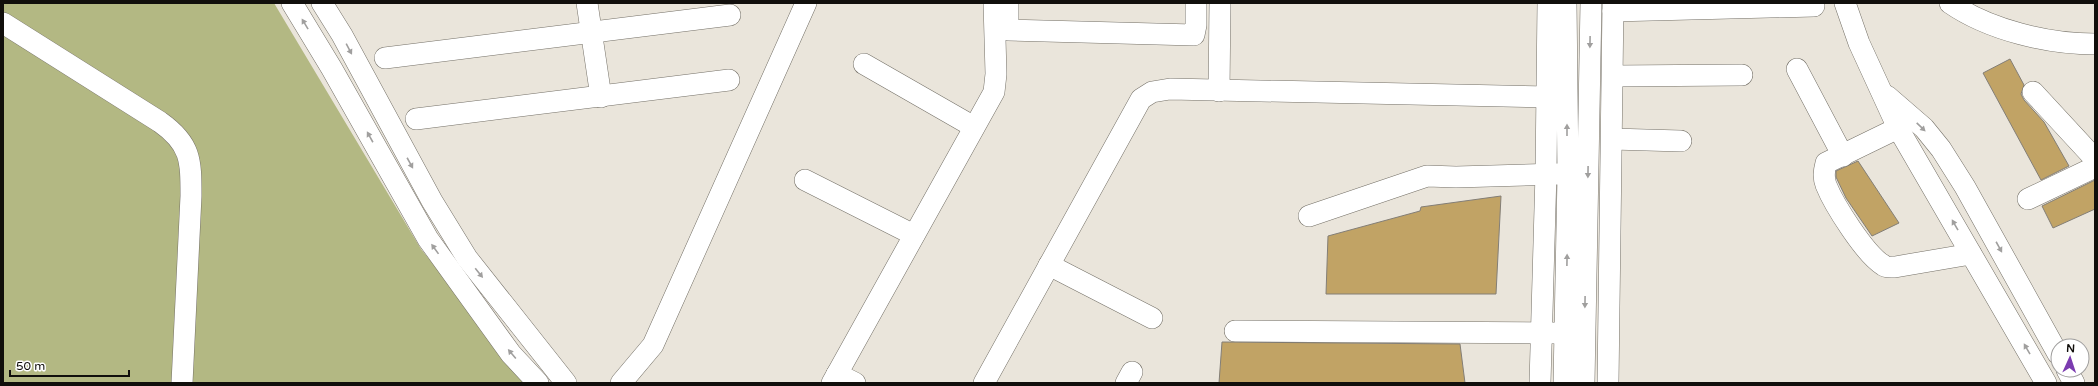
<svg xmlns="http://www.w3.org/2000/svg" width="2098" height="386" font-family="'Varela Round',sans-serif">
	<rect width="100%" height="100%" fill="#eae5db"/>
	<polygon fill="#b3b883" points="3,3 274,3 421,249 529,383 3,383"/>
	<g fill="#c1a365" stroke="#837e76">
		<polygon points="2010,59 2024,85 2021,94 2024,100 2044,122 2069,166 2041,180 1983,73"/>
		<polygon points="1858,161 1899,223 1872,236 1846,198 1836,177 1836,171"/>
		<polygon points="2095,180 2095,209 2053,228 2042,206"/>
		<polygon points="1501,196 1496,294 1326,294 1328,236 1420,211 1421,207"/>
		<polygon points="1222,342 1460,344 1465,383 1219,383"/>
	</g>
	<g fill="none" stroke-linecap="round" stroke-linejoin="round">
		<defs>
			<g id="minor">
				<polyline points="292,3 332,69 428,239 511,354 538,383"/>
				<polyline points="322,3 342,35 432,201 467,258 566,383"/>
				<polyline points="587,3 601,97"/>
				<polyline points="1008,3 1008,30 1194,35 1196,25 1196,3"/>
				<polyline points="1845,3 1859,43 1898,128 2046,383"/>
				<path d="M1950,3c39,27 98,41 145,41"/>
				<polyline points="1613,11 1814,6"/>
				<path d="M3,23l157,99c31,22 31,38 31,74l-9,187"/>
				<polyline points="385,58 730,15"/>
				<polyline points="864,64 974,127"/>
				<polyline points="1797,69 1843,156"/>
				<polyline points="1613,76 1742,75"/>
				<polyline points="1219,91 1220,3"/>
				<polyline points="2033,92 2095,159"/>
				<polyline points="1887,96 1924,128 1941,149 1965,187 2058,354"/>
				<polyline points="416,119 729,80"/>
				<path d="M1898,128l-72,35c-2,8 -3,14 0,22 8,20 39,69 57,80 3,3 8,2 12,2l76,-13"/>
				<polyline points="1612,139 1681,141"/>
				<polyline points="805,180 914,235"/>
				<polyline points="2028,199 2095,167"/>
				<polyline points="1309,216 1427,176 1456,177 1559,174"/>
				<polyline points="1049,265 1152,318"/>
				<polyline points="1235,331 1556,333"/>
				<polyline points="2067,370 2074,383"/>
				<polyline points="837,374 855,383"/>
				<polyline points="621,383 653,345 806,3"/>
				<polyline points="832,383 994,92 996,74 994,3"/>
				<polyline points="984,383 1141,99 1152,92 1170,89 1547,97"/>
				<polyline points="1126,383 1132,372"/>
				<polyline points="1540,383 1546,173 1548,3"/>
				<polyline points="1564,383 1568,174 1566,3"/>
				<polyline points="1584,383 1591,3"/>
				<polyline points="1608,383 1613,3"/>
			</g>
		</defs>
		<use href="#minor" stroke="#747067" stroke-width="22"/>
		<use href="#minor" stroke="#fff" stroke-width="21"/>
	</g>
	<defs><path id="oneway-solid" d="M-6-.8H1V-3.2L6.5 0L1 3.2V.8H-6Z"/></defs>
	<g fill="#a09f9e">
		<use href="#oneway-solid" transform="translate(305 24) rotate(-121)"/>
		<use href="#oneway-solid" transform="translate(1590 42) rotate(91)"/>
		<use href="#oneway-solid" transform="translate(349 49) rotate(62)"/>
		<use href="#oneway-solid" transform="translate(1921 127) rotate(44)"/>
		<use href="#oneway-solid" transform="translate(1567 130) rotate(-90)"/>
		<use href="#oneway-solid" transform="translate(370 137) rotate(-119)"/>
		<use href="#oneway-solid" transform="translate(410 163) rotate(61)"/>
		<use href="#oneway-solid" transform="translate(1588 172) rotate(91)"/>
		<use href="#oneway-solid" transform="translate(1955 225) rotate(-120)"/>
		<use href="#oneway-solid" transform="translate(1999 247) rotate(61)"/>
		<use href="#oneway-solid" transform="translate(435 249) rotate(-126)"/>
		<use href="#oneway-solid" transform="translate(1567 260) rotate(-89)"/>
		<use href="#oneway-solid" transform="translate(479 273) rotate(51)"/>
		<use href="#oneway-solid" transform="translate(1585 302) rotate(91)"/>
		<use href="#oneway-solid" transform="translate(2027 349) rotate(-120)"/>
		<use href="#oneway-solid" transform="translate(512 354) rotate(-130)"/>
	</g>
	<rect width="2098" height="386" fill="none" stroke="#110f0c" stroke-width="8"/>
	<g transform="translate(2070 358) rotate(3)"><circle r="19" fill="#ffffff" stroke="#a09f9e"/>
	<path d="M0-3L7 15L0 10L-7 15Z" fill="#7b3bb0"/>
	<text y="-6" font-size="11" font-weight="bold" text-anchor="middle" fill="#110f0c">N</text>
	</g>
	<path d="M10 370v6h119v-6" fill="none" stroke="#110f0c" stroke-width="2"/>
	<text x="16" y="370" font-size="12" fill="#110f0c" stroke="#ffffff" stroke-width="3" paint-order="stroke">50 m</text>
</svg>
